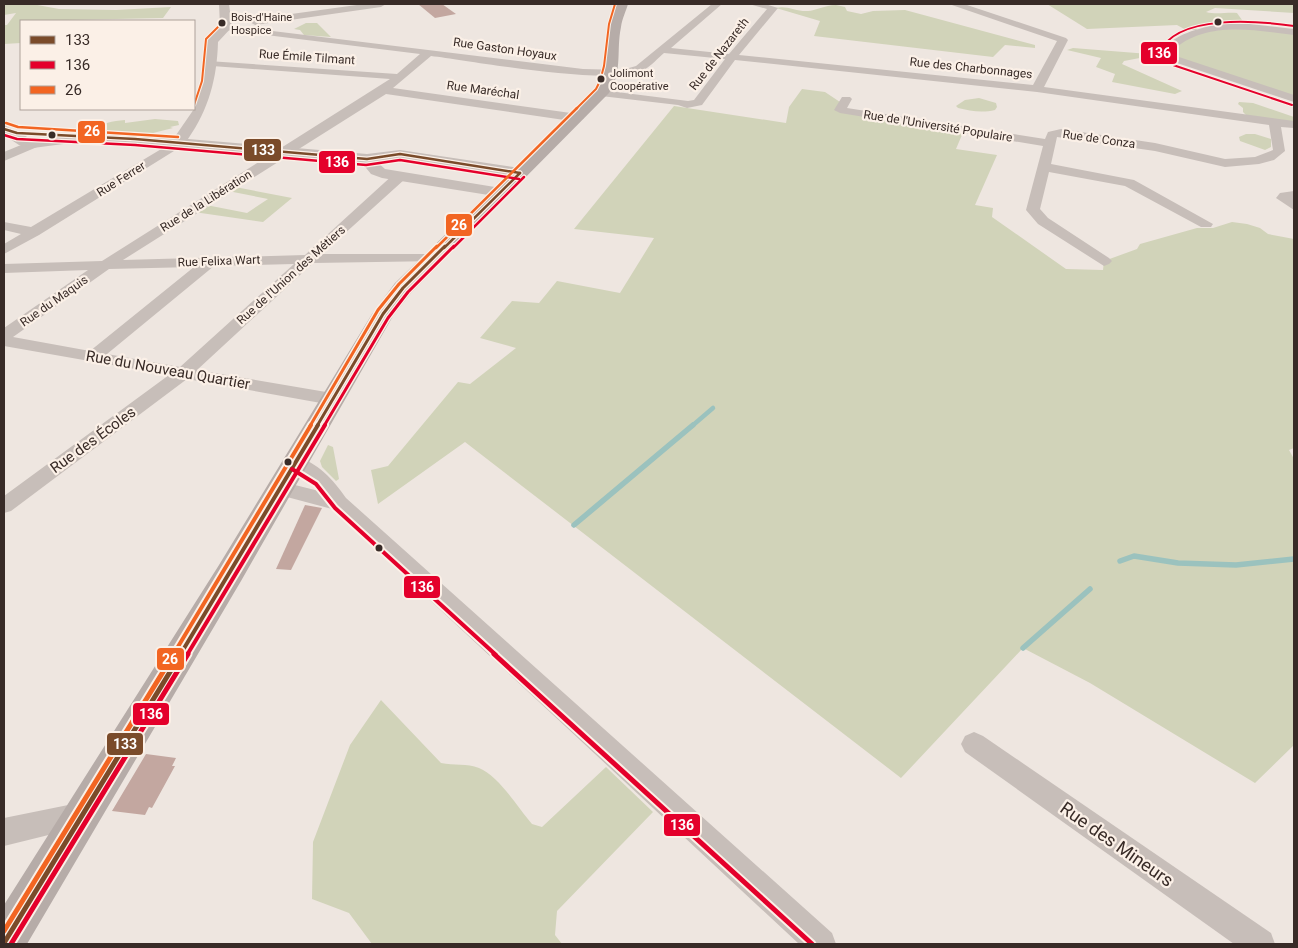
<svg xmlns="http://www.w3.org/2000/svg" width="1298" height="948" viewBox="0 0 1298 948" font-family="Roboto,sans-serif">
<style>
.green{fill:#d1d3b9}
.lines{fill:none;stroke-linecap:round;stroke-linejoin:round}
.stream-far1{stroke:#9bc2be;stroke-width:4.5}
.stream{stroke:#9bc2be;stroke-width:5.5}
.building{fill:#c3a7a0}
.minor{fill:#c7beb9;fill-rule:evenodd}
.tertiary{fill:#c7beb9;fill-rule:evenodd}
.primary{fill:#b6aca8;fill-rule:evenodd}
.bus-1-far3-casing{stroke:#fbf0e7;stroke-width:5}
.bus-1-far2-casing{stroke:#fbf0e7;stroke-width:6}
.bus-1-far1-casing{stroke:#fbf0e7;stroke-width:8}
.bus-1-casing{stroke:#fbf0e7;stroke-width:9}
.bus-2-far4-casing{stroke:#fbf0e7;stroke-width:4}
.bus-2-far3-casing{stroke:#fbf0e7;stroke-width:5}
.bus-2-far2-casing{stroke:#fbf0e7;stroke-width:6}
.bus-2-far1-casing{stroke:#fbf0e7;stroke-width:8}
.bus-2-casing{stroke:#fbf0e7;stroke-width:9}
.bus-3-far4-casing{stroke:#fbf0e7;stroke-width:4}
.bus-3-far3-casing{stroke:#fbf0e7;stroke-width:5}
.bus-3-far2-casing{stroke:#fbf0e7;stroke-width:6}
.bus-3-far1-casing{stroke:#fbf0e7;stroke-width:8}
.bus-3-casing{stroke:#fbf0e7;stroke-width:9}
.bus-1-far3{stroke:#7a4b2a;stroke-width:2.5}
.bus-1-far2{stroke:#7a4b2a;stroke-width:3}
.bus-1-far1{stroke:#7a4b2a;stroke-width:4}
.bus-1{stroke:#7a4b2a;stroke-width:5}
.bus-2-far4{stroke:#e4002b;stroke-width:2}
.bus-2-far3{stroke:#e4002b;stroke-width:2.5}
.bus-2-far2{stroke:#e4002b;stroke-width:3}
.bus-2-far1{stroke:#e4002b;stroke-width:4}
.bus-2{stroke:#e4002b;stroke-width:5}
.bus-3-far4{stroke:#f26522;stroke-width:2}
.bus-3-far3{stroke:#f26522;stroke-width:2.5}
.bus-3-far2{stroke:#f26522;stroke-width:3}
.bus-3-far1{stroke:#f26522;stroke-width:4}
.bus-3{stroke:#f26522;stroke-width:5}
.bus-dot{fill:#382b27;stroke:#fbf0e7;stroke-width:2}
.labels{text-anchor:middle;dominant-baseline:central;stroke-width:4.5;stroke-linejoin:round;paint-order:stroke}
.far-bus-label{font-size:11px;fill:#382b27;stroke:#fbf0e7;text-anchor:start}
.far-street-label{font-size:12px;fill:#382b27;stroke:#fbf0e7}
.street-label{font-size:15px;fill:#382b27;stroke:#fbf0e7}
.near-street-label{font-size:18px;fill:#382b27;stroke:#fbf0e7}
.line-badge{stroke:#fbf0e7;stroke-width:2}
.badge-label{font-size:14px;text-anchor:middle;font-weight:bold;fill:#fff}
</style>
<rect width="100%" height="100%" fill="#eee6e0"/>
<g class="green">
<polygon points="4,4 32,4 59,9 116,10 171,7 163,18 21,21 21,43 4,44 4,25 7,25 16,13 4,15"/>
<path d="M1047 4H1294V13L1215 8 1206 12C1217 15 1226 12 1237 13L1242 20 1190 26 1198 30H1186L1177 25 1087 29Z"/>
<path d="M836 5 845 7 847 11 861 14 873 11 905 10 1035 45V48L1005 45 993 57 814 36 820 21 776 8C787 5 797 12 808 11 815 11 825 5 836 5Z"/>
<polygon points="306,23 317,23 331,37 304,35 300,30 294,29"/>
<polygon points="1247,26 1294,32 1294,99 1175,59 1166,52 1191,34"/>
<polygon points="1073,48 1149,54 1145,57 1124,61 1122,64 1182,91 1175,94 1112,82 1115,74 1096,67 1101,58 1067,50"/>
<polygon points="802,89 825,92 843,104 840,110 964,130 956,149 997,155 975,205 993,208 992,217 1066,269 1103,270 1104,261 1137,249 1140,244 1197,228 1213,228 1232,222 1247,224 1260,228 1268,234 1294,239 1294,448 1289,450 1294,459 1294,745 1255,783 1090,683 1023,648 901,778 465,442 378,504 371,470 388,466 458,382 470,384 516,348 480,338 512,301 539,303 557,281 620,293 654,238 574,229 674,106 786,123 789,107"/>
<path d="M979 98 996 103 997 107 995 110C982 113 970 111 958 108L956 106 965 100Z"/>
<polygon points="1239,102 1253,103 1294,117 1294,123 1248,117 1243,112 1243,108 1238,104"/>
<path d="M155 119 178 121 179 125 170 127 173 128 153 133H95C102 122 112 121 125 120V123Z"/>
<polygon points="1246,134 1255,134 1271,139 1271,147 1265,150 1240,141 1239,137"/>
<polygon points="230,186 292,198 263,222 194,212 201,204 247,213 268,199 223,190"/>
<polygon points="328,445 333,447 339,479 336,481 322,467 320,461"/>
<path d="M381 700 441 763C454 766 467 763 479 768 499 776 518 808 532 824L542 827 606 767 653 812 557 911 555 935 562 944H372L349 913 312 899 313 842 350 745Z"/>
</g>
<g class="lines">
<polyline class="stream-far1" points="692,426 713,408"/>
<g class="stream">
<polyline points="574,525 693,425"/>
<polyline points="1120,561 1134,556 1178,563 1236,565 1294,559"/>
<polyline points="1023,648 1090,589"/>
</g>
</g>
<g class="building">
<polygon points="418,4 442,4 456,14 435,18"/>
<polygon points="305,505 322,508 291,570 276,569"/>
<polygon points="146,754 176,758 172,766 175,766 152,808 149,807 145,815 112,811"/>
</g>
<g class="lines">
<g class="minor">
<polygon points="364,4 386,4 381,7 255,25 250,22 255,19"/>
<path d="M712 4H722L671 48 729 54 767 9 749 4H765L778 8 739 55 1033 85 1057 41 949 4H964L1066 38 1068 40 1044 87 1294 121V128L1281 127 1285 151 1274 160 1259 164 1225 167 1155 151 1057 137 1051 164 1134 180 1213 224 1211 227H1201L1125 186 1049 172 1040 209 1048 218 1109 258 1112 261 1109 264 1104 266 1038 224 1026 210 1043 146 840 113 834 110 842 97H850L852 99 847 108 1045 139 1048 132 1061 129 1155 143 1225 159 1255 157 1273 150 1269 125 1037 92 735 60 702 105 687 108 678 105 601 96 595 93 601 90 688 101 694 100 725 59 664 53C658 58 651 66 644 70 611 87 473 61 431 56L393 88 578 114 584 118 578 122 386 94 123 260 305 255 395 173H405L407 176 405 179 322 254H434L441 258 439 261 313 263 197 370 332 393 338 395 341 399 338 403 332 405 187 379 11 511 4 513V496L169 375 4 346V328L88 270 4 273V264L102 261 390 79 212 66 208 65V61L397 74 420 54 226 30 221 27 223 25 583 69 622 70 636 66ZM294 264 180 367 107 354 214 266ZM194 267 90 351 13 337 109 269Z"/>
<path d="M1221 24H1250L1294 29V35C1253 30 1204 20 1171 52L1179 57 1294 95V102L1171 61 1160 53C1173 34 1199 28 1221 24Z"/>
<polygon points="178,139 182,140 184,143 182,146 39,235 4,254 4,244 21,234 4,230 4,222 31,227"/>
<polygon points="33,140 37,141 39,144 37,147 4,161 4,152"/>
<polygon points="1294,191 1294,210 1276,198 1280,193"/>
<path d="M295 456C318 463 333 479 346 498L832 933 836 944H799L332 509 272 493 269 488 272 483 279 481 319 491C310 481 290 472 285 463L288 458Z"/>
<polygon points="974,732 983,736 1271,933 1275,944 1234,944 965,752 961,744 965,736"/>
<polygon points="83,802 93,806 97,815 93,824 4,846 4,818"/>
</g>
<path class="tertiary" d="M219 4H229L232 27 218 42C217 78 209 109 188 139L367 154 400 150 520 168 528 173 520 178 400 158 377 162 385 169 507 189 509 192 501 197 382 178 371 174 362 163 135 143 86 141 33 148 19 145 4 135V125L33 140 86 133 174 138 194 109 204 70 206 41 220 26Z"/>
<path class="primary" d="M616 4H628C626 11 622 19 621 27 616 51 623 71 609 93L411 293 393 316 241 581 27 944H4V905L219 565 372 314 395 283 596 90 605 68 607 27Z"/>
<g class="bus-1-far3-casing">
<g id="bus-1-far3">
<polyline points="4,129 17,133 135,139 367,159 400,154 520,173"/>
<polyline points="444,248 520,173"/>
</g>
</g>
<g class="bus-1-far2-casing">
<polyline id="bus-1-far2" points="317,426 383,314 403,288 445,246"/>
</g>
<g class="bus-1-far1-casing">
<polyline id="bus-1-far1" points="180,655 318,425"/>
</g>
<g class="bus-1-casing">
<polyline id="bus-1" points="4,943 181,654"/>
</g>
<g class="bus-2-far4-casing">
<path id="bus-2-far4" d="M1292 105 1173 65 1161 58 1159 53C1177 13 1259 21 1294 26"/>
</g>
<g class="bus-2-far3-casing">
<g id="bus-2-far3">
<polyline points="4,135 17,139 135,145 366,165 400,160 519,179"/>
<polyline points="453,248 524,177"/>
</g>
</g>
<g class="bus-2-far2-casing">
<polyline id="bus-2-far2" points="324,426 388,318 408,292 454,246"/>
</g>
<g class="bus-2-far1-casing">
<g id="bus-2-far1">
<polyline points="292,469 316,484 335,508 496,655"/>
<polyline points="187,655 325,425"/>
</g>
</g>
<g class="bus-2-casing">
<g id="bus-2">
<polyline points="494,654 812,944"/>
<polyline points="11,944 188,654"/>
</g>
</g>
<g class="bus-3-far4-casing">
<g id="bus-3-far4">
<polyline points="194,105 202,81 206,39 222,23"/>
<polyline points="576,109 596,89 600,81 604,66 609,24 615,4"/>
</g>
</g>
<g class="bus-3-far3-casing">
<g id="bus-3-far3">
<polyline points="6,123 18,127 178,137"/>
<polyline points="436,248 577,108"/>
</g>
</g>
<g class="bus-3-far2-casing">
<polyline id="bus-3-far2" points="310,426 378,310 399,284 437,246"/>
</g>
<g class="bus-3-far1-casing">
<polyline id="bus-3-far1" points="173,655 311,425"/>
</g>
<g class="bus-3-casing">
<polyline id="bus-3" points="4,931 174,654"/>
</g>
<use href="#bus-1-far3" class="bus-1-far3"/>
<use href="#bus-1-far2" class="bus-1-far2"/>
<use href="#bus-1-far1" class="bus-1-far1"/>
<use href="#bus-1" class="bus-1"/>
<use href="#bus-2-far4" class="bus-2-far4"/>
<use href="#bus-2-far3" class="bus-2-far3"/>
<use href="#bus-2-far2" class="bus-2-far2"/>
<use href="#bus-2-far1" class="bus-2-far1"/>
<use href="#bus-2" class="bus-2"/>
<use href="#bus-3-far4" class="bus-3-far4"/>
<use href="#bus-3-far3" class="bus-3-far3"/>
<use href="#bus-3-far2" class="bus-3-far2"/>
<use href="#bus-3-far1" class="bus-3-far1"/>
<use href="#bus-3" class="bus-3"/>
</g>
<g class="bus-dot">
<circle cx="1218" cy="22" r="4.5"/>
<circle cx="222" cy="23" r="4.5"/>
<circle cx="601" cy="79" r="4.5"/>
<circle cx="52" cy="135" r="4.5"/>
<circle cx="288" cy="462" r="4.5"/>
<circle cx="379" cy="548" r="4.5"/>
</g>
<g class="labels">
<g class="far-bus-label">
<text x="231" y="17">Bois-d'Haine<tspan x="231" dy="13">Hospice</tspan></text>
<text x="610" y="73">Jolimont<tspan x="610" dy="13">Coopérative</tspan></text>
</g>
<g class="far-street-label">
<text transform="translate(505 49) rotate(8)">Rue Gaston Hoyaux</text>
<text transform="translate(719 54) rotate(-52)">Rue de Nazareth</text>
<text transform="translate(307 57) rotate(4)">Rue Émile Tilmant</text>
<text transform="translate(971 68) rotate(6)">Rue des Charbonnages</text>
<text transform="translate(483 90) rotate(8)">Rue Maréchal</text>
<text transform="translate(938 126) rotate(9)">Rue de l'Université Populaire</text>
<text transform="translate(1099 139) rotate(8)">Rue de Conza</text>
<text transform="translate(121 179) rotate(-32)">Rue Ferrer</text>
<text transform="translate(206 201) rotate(-32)">Rue de la Libération</text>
<text transform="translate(219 261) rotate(-2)">Rue Felixa Wart</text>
<text transform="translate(291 275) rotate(-42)">Rue de l'Union des Métiers</text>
<text transform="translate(54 301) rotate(-35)">Rue du Maquis</text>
</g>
<g class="street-label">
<text transform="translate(168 370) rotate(10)">Rue du Nouveau Quartier</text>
<text transform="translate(93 440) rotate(-36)">Rue des Écoles</text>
</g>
<g class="near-street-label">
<text transform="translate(1117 844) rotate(35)">Rue des Mineurs</text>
</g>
</g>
<g class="line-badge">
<rect x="1140" y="41" width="38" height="24" rx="5" fill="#e4002b"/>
<rect x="77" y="120" width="29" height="24" rx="5" fill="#f26522"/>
<rect x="243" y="138" width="39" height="24" rx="5" fill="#7a4b2a"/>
<rect x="318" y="150" width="38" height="24" rx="5" fill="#e4002b"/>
<rect x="445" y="213" width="28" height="24" rx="5" fill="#f26522"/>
<rect x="403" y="575" width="38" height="24" rx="5" fill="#e4002b"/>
<rect x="156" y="647" width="29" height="24" rx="5" fill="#f26522"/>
<rect x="132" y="702" width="38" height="24" rx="5" fill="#e4002b"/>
<rect x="106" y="732" width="38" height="24" rx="5" fill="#7a4b2a"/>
<rect x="663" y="813" width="38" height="24" rx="5" fill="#e4002b"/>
</g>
<g class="badge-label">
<text x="1159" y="58">136</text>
<text x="92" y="136">26</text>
<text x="263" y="155">133</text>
<text x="337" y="167">136</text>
<text x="459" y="230">26</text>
<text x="422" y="592">136</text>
<text x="170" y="664">26</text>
<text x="151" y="719">136</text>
<text x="125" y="749">133</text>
<text x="682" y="830">136</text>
</g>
<rect width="1298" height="948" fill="none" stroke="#382b27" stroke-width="10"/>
<rect x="20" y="20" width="175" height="90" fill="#fbf0e7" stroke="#ada19a"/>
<rect x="30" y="36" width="25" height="8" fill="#7a4b2a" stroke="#ada19a"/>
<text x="65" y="45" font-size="15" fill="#382b27">133</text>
<rect x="30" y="61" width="25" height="8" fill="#e4002b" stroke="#ada19a"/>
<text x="65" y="70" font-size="15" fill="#382b27">136</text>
<rect x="30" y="86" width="25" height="8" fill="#f26522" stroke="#ada19a"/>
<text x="65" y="95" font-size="15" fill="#382b27">26</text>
</svg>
